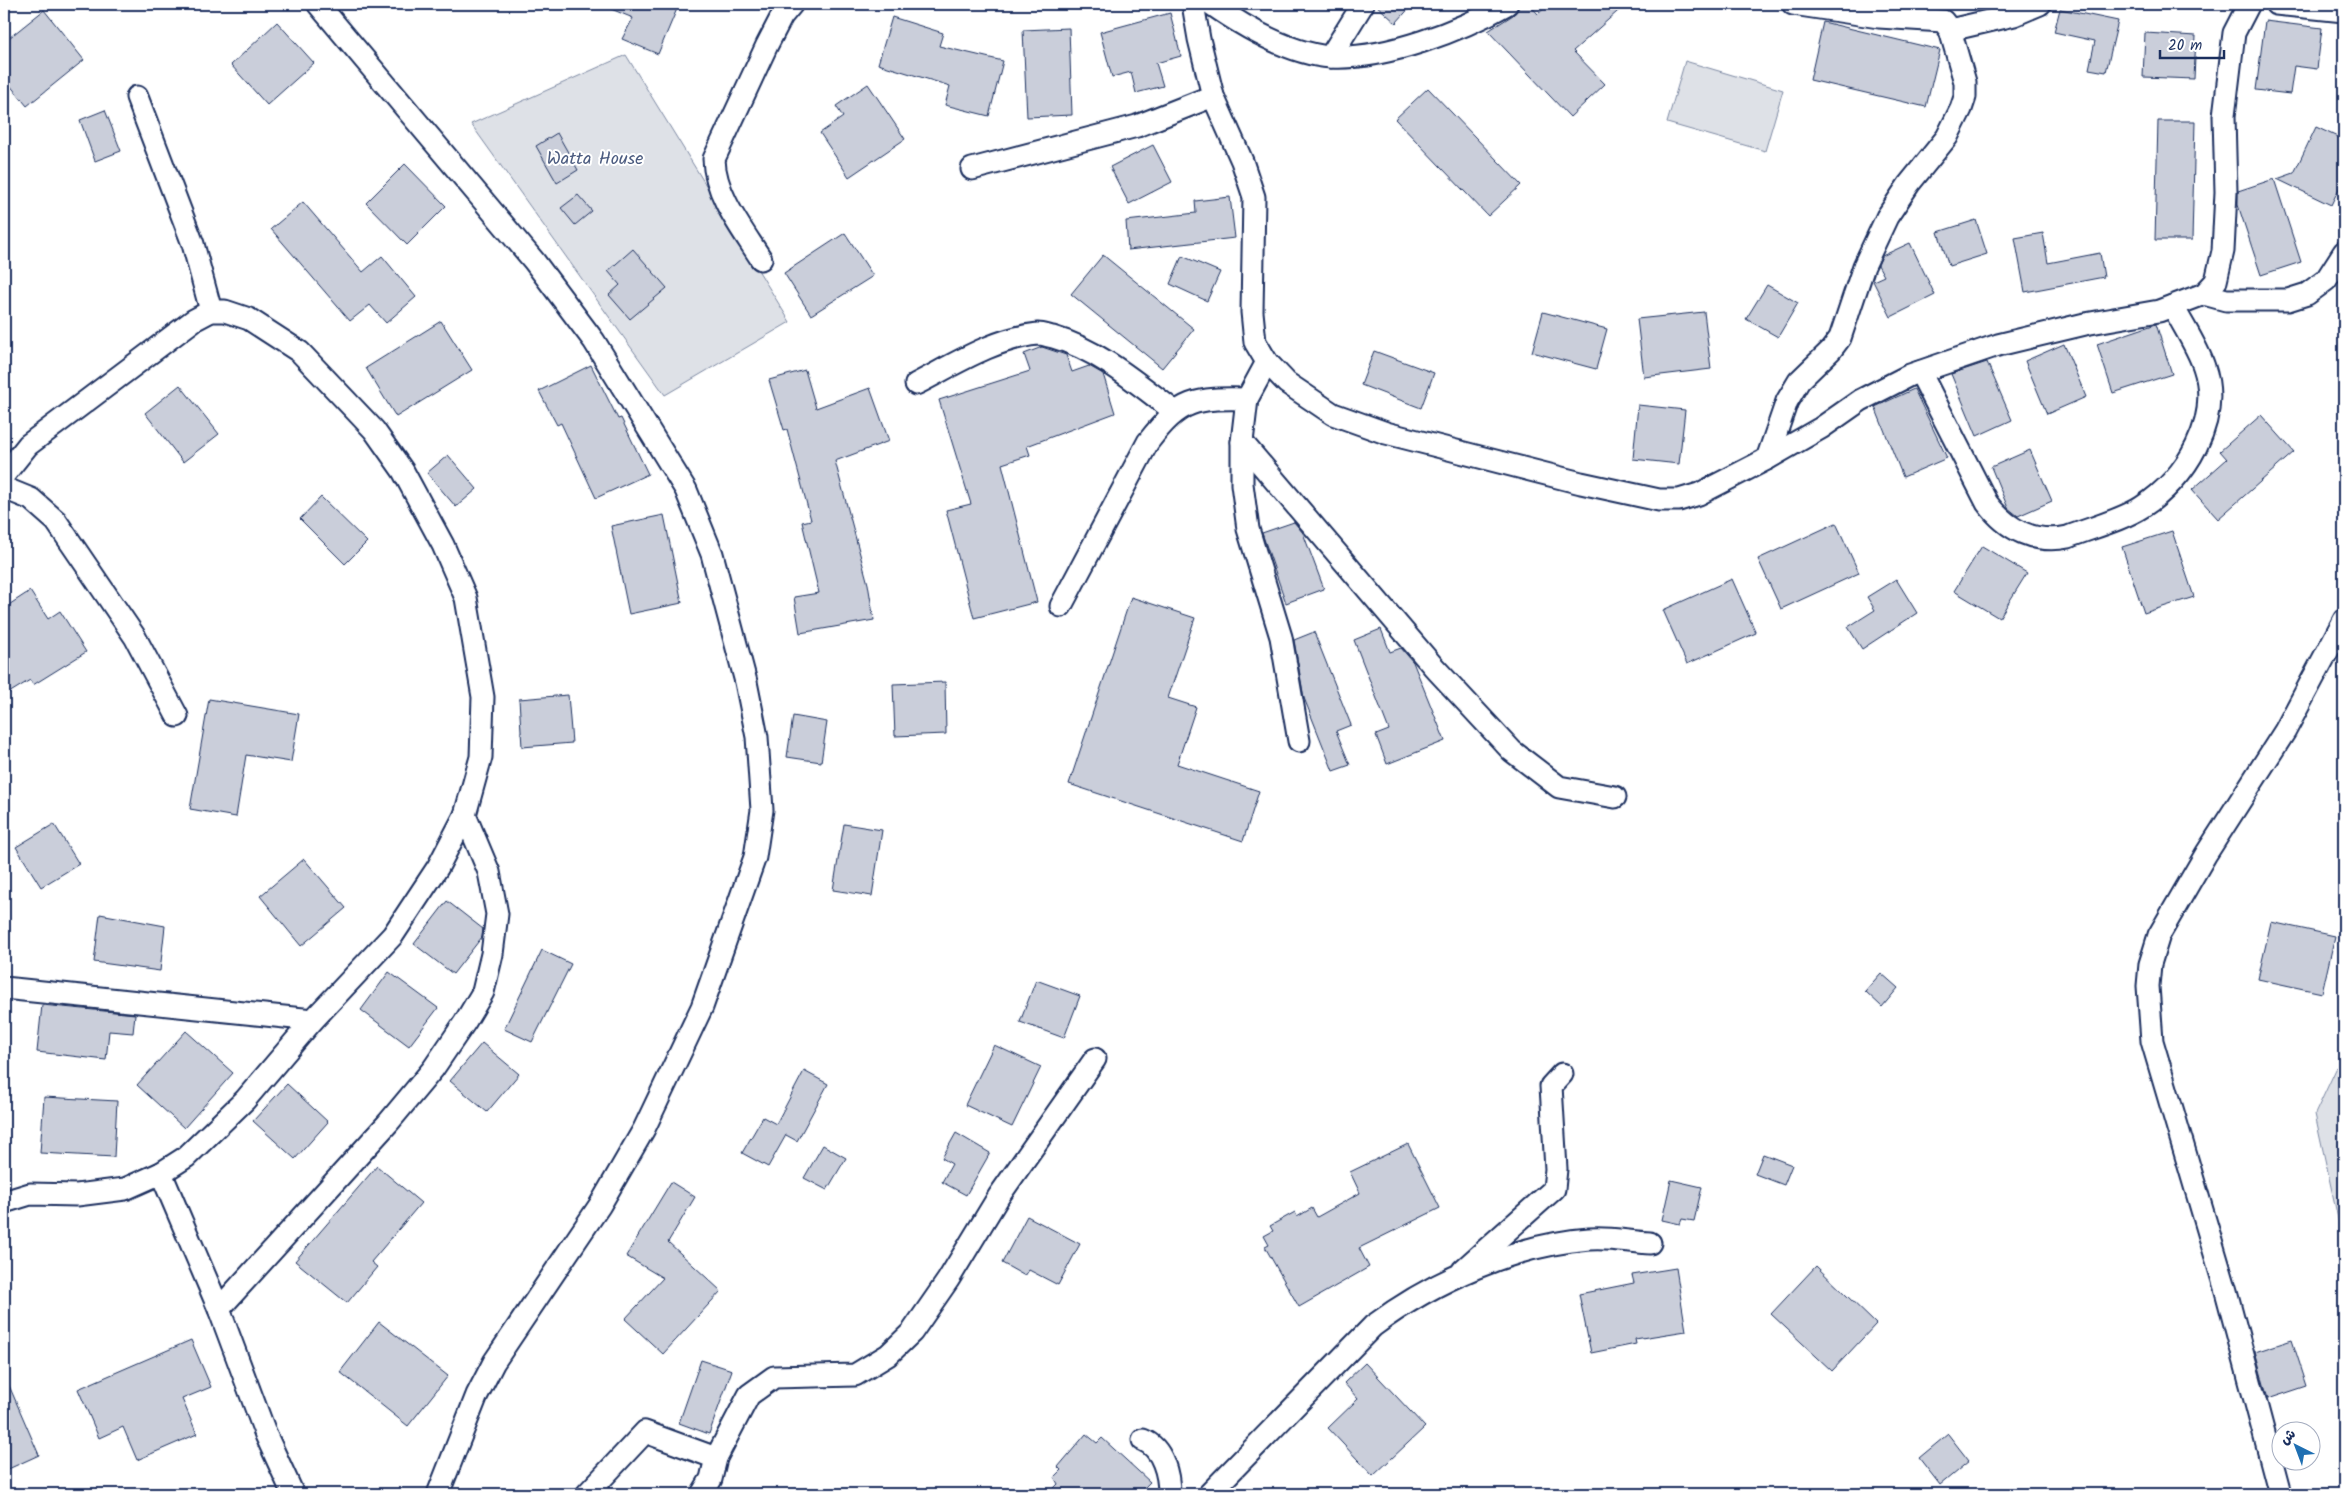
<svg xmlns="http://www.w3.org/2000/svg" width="2348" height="1498" viewBox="0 0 2348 1498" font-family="Kalam,'Playpen Sans Arabic',sans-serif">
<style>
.green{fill:#dee1e7;stroke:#7c88a2}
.building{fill:#caceda;stroke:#1b2f5e}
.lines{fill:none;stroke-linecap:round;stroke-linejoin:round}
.street-casing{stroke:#1b2f5e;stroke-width:25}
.street{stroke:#fff;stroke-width:21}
.labels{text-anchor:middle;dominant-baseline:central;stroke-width:4;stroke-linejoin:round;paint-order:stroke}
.park-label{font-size:18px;fill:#4c5c80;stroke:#fff}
</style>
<rect width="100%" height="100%" fill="#fff"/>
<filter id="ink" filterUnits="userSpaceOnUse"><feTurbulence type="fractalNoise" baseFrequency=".02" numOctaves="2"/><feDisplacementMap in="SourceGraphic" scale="10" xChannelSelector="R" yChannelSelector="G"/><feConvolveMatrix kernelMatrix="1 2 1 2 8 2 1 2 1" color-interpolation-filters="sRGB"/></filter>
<g filter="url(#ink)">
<g class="green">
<polygon points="626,55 790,322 665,395 471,124"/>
<polygon points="1685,61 1783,90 1765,151 1667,123"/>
<polygon points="2344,1052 2344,1246 2315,1114"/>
</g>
<g class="building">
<polygon points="599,4 679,4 658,54 622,39 633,18"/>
<polygon points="1375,4 1413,4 1396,23"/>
<polygon points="1519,4 1529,4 1538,14 1549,4 1626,4 1573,51 1605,84 1570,117 1488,31 1513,15"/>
<polygon points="2060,9 2118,21 2106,72 2089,69 2095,41 2054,32"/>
<polygon points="44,10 84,60 27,106 4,78 4,42"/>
<polygon points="1170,13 1181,56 1156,63 1163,86 1136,93 1131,72 1112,77 1100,32"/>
<polygon points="892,17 943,33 939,46 1003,61 989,116 945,105 950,86 878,64"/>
<polygon points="2265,21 2322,28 2317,69 2294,66 2290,94 2256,90"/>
<polygon points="277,22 314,63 267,105 231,65"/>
<polygon points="1823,22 1940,50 1926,107 1810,80"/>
<polygon points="1069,28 1072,115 1027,117 1023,30"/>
<polygon points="2145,33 2196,36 2194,79 2143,77"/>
<polygon points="868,84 905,139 849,177 820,133 843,117 836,106"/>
<polygon points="1428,88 1521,185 1488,216 1395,119"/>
<polygon points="105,110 121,151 95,161 80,120"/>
<polygon points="2158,121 2195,121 2192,240 2155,240"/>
<polygon points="2316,127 2344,140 2344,178 2331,205 2277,179 2294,173"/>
<polygon points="557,133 578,170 557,183 536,146"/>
<polygon points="1153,145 1172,182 1129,204 1110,167"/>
<polygon points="405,164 446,206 407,245 366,203"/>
<polygon points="2274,179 2301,262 2261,275 2238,205 2238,191"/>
<polygon points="578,195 592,211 575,225 561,208"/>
<polygon points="1230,197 1235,238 1128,250 1126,221 1196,213 1195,201"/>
<polygon points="303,202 363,272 382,256 416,297 386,323 370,305 350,321 271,229"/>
<polygon points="1976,220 1987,254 1949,266 1938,232"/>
<polygon points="845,233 873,276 811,315 784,273"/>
<polygon points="2043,233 2048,263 2100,253 2104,277 2025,292 2015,238"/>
<polygon points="1910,243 1935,295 1891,317 1873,281 1884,276 1878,265 1882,256"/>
<polygon points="633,249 667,288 630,319 609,295 620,285 608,271"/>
<polygon points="1103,255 1194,329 1162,368 1071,294"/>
<polygon points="1182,256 1220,272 1207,301 1170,284"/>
<polygon points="1767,285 1798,303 1778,337 1746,319"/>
<polygon points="1543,312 1607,329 1596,369 1532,352"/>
<polygon points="1704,312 1711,369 1644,377 1637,319"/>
<polygon points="441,321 472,370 396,417 366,368"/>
<polygon points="2156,324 2172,374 2113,393 2097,344"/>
<polygon points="2064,344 2086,397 2047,414 2025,361"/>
<polygon points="1042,347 1066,355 1072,372 1089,366 1103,374 1115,413 1027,446 1030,455 1002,464 1037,602 974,618 946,510 971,504 939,400 1030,371 1024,354"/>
<polygon points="1374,351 1434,373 1421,408 1361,385"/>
<polygon points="1987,362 2012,420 1977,436 1951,374"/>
<polygon points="591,365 618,419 621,418 648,474 596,498 561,423 557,425 539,391"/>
<polygon points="805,370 816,408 870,388 889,441 835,461 868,584 874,620 800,633 794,597 819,593 802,522 811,520 787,429 784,430 769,380"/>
<polygon points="180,385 219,434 183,462 145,413"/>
<polygon points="1914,389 1947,458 1903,477 1875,407"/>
<polygon points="1638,405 1685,410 1679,464 1633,459"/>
<polygon points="2261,415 2294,452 2218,519 2192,490 2227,459 2220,451"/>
<polygon points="2030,450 2052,501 2018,516 2008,508 1991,467"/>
<polygon points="448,455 477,489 456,507 427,473"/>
<polygon points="321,497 367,542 345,564 300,519"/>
<polygon points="664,515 682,603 629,614 611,526"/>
<polygon points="1294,522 1303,533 1324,589 1286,603 1262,533"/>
<polygon points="1836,523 1859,573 1781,609 1758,559"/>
<polygon points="2172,531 2194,597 2144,613 2122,547"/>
<polygon points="1982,546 2027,573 1999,618 1954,591"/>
<polygon points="1732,579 1756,633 1687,664 1663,610"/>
<polygon points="1896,579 1917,613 1862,649 1848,627 1875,610 1867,597"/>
<polygon points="30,591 48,619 60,611 86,652 33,685 30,680 4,696 4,608"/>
<polygon points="1131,597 1195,618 1168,698 1196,707 1177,764 1259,791 1243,841 1069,784"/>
<polygon points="1381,629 1390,652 1401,648 1413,662 1445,741 1387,764 1376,735 1389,730 1354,640"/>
<polygon points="1314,632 1351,725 1336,731 1350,765 1333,771 1304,698 1294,640"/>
<polygon points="945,682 946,734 895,736 893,684"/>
<polygon points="568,695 572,743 522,747 519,699"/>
<polygon points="209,699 299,714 291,762 246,755 236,817 190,809"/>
<polygon points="793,716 827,722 821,762 787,757"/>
<polygon points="54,824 79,864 41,887 16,847"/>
<polygon points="844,824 882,830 872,896 833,890"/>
<polygon points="304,859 346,908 301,946 260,896"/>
<polygon points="447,901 483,929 482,937 453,974 414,944"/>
<polygon points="100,914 165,926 160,971 94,962"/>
<polygon points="2271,922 2335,936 2322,993 2258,979"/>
<polygon points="542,950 571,964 532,1042 504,1029"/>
<polygon points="389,972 438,1008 409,1046 361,1010"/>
<polygon points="1881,973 1898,988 1882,1007 1865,991"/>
<polygon points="1036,980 1080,996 1064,1038 1020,1022"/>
<polygon points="42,1005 135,1014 133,1033 109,1031 106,1060 37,1052"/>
<polygon points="186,1031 233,1073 184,1128 137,1085"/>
<polygon points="482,1043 519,1074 487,1112 450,1081"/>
<polygon points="994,1045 1041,1067 1012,1127 965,1105"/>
<polygon points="804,1071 828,1084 797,1141 786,1135 768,1167 742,1153 763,1117 776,1124"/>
<polygon points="287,1084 328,1122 295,1159 253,1121"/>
<polygon points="44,1097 117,1101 114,1157 40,1153"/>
<polygon points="956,1133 990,1153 966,1195 942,1182 952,1164 942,1158"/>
<polygon points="1408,1144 1440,1208 1359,1248 1369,1267 1299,1307 1265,1247 1269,1245 1264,1236 1273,1231 1270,1226 1295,1212 1297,1217 1312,1208 1317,1217 1360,1193 1350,1172"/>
<polygon points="823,1145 846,1158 827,1190 804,1178"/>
<polygon points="1763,1154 1792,1165 1784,1185 1755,1174"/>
<polygon points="377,1166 421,1203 371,1262 377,1267 347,1303 295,1261"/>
<polygon points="1671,1180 1702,1187 1694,1221 1682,1219 1680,1224 1662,1220"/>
<polygon points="671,1182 695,1197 668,1242 721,1291 663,1354 625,1319 663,1278 626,1256"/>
<polygon points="1027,1216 1080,1244 1058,1285 1029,1270 1025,1276 1002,1263"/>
<polygon points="1816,1266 1876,1324 1832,1371 1771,1314"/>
<polygon points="1676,1268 1686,1331 1635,1339 1636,1344 1591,1353 1579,1294 1634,1283 1632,1275"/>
<polygon points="379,1322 448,1376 408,1426 340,1372"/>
<polygon points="191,1340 211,1387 182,1399 197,1434 137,1460 123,1427 99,1438 78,1389"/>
<polygon points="2292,1340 2307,1386 2268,1399 2255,1352"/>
<polygon points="701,1360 732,1370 709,1434 679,1423"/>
<polygon points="1365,1363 1425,1427 1373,1476 1328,1428 1358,1399 1344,1383"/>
<polygon points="4,1374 39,1455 4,1471"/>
<polygon points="1086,1434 1097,1443 1102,1438 1150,1482 1138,1494 1048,1494 1058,1484 1054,1477 1061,1470 1058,1467"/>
<polygon points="1948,1434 1969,1461 1940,1485 1919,1458"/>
</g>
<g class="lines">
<g class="street-casing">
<g id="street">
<polyline points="318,4 534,261 594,341 686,490 712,554 746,682 757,737 762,810 755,857 702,1007 644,1129 600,1205 494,1362 477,1395 438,1494"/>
<polyline points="1193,4 1199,39 1213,96 1242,161 1254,197 1252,312 1255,342 1267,362 1287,383 1333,414 1386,433 1581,483 1659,500 1679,500 1699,494 1767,459 1787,401 1799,381 1831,350 1840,338 1864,266 1887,217 1909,184 1947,137 1961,109 1965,97 1965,82 1950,30 1943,21 1879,17 1793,4"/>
<path d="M1211 4C1244 27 1289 54 1331 57 1385 60 1462 30 1507 4"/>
<polyline points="2276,4 2344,11"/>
<polyline points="1950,30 2014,15 2040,4"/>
<polyline points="1330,57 1363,4"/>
<polyline points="137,97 193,244 211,311"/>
<polyline points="972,169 1137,126 1213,96"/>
<path d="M761 259C742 229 715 195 714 159L767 45 782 16 792 4"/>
<polyline points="2204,294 2216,281 2223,251 2226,192 2224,116 2234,33 2249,4"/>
<polyline points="1267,362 1247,399 1242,442 1242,484 1248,529 1281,637 1299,741"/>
<path d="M1920 372 1987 503C2007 530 2035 544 2068 537 2091 528 2122 520 2142 507 2186 479 2222 420 2204 367 2197 346 2183 326 2173 306"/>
<path d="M916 384C953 365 995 338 1038 334 1043 334 1048 336 1053 337 1099 350 1137 383 1175 412"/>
<polyline points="1242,442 1433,666 1512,751 1559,787 1615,797"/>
<polyline points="1767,459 1821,428 1861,400 1910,375 1998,345 2085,324 2159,311 2204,294 2226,300 2288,300 2307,294 2326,280 2344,252"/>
<polyline points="4,475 28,445 194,320 211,311 225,311 249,319 300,352 374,430 403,471 443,545 466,598 483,697 481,757 465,815 438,867 393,935 313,1020 245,1100 186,1157 161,1173 125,1189 77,1195 30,1194 4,1202"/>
<polyline points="4,488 31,499 56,521 135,637 177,716"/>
<path d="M1061 606 1148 442C1181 399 1195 398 1247 399"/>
<polyline points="4,988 313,1020"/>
<polyline points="161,1173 219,1309 266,1435 293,1494"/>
<polyline points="1463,1270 1554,1189 1556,1169 1551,1086 1562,1074"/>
<polyline points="219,1309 388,1123 433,1069 465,1022 483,992 492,954 497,914 489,872 465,815"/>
<path d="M1143 1440C1163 1448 1169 1475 1169 1494"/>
<polyline points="587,1494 645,1432 716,1458"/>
<polyline points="702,1494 711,1479 716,1458 749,1395 774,1377 855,1375 888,1355 912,1332 948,1280 999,1196 1095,1059"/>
<path d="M1209 1494 1373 1326C1433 1281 1514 1245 1589 1239 1609 1237 1630 1242 1650 1243"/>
<polyline points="2280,1494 2226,1291 2152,1041 2148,986 2150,964 2159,935 2206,854 2285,731 2344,620"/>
</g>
</g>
<use href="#street" class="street"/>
</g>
</g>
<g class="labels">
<g class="park-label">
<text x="595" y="159">Watta House</text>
</g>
</g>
<rect width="2348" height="1498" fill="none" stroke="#fff" stroke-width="20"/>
<rect x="10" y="10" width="2328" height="1478" fill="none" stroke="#1b2f5e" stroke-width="2" filter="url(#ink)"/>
<g transform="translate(2296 1446) rotate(318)"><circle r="24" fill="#ffffff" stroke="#a4acbf"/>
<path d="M0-4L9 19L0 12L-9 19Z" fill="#1f6fb2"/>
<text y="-8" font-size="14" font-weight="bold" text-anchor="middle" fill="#1b2f5e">ش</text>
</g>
<path d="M2160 50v8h64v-8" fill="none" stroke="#1b2f5e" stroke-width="2.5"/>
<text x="2168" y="50" font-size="15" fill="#1b2f5e" stroke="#ffffff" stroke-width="4" paint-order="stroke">20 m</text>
</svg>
